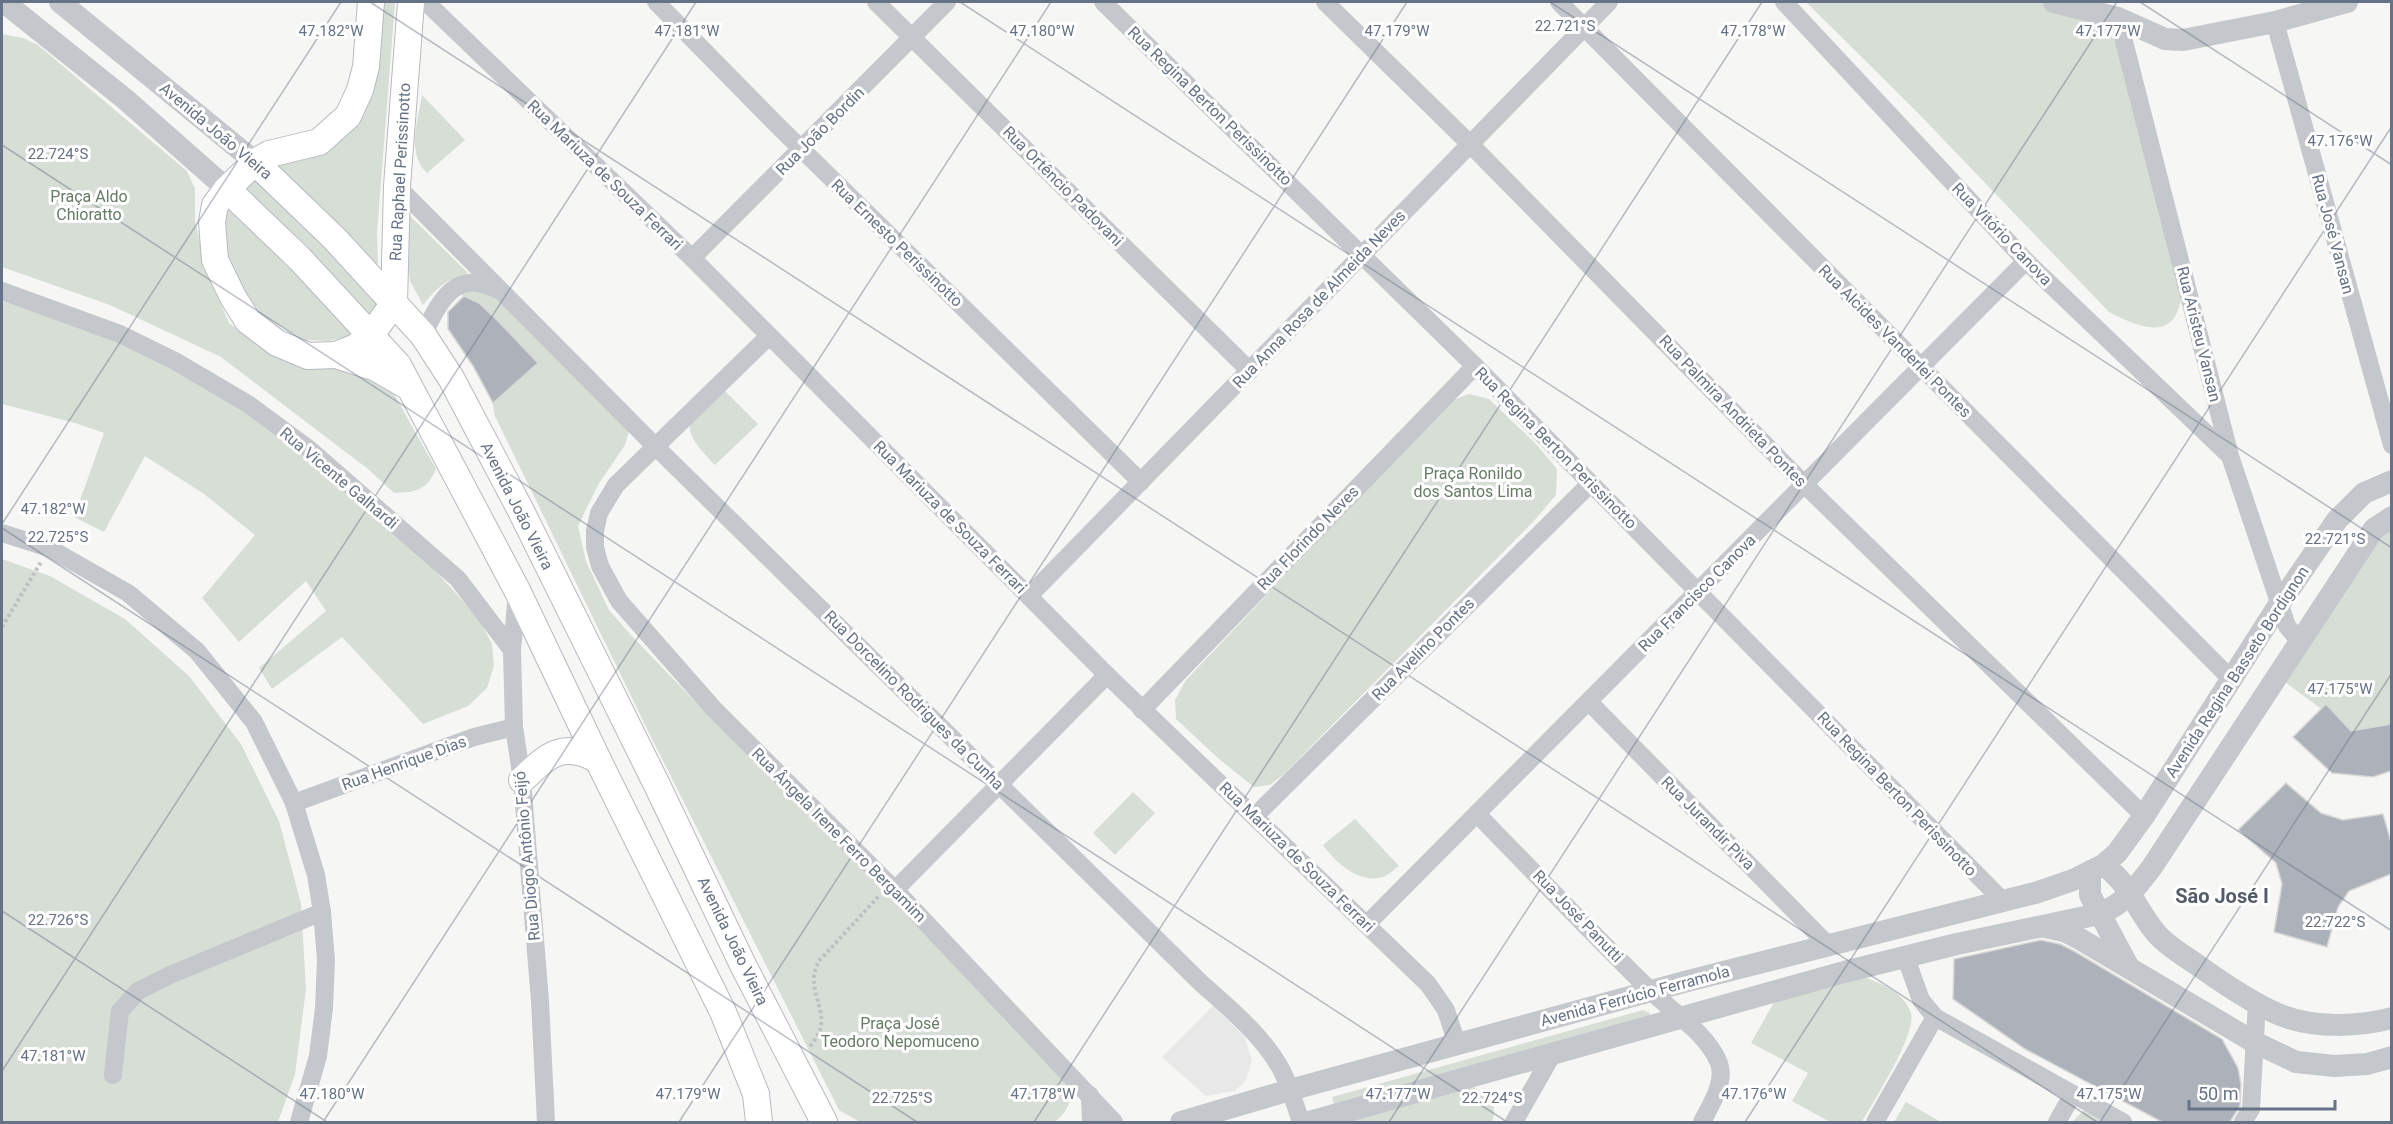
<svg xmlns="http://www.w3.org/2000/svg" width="2393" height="1124" viewBox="0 0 2393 1124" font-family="Roboto,sans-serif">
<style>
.built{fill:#e7e8e7}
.green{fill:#d7ded5}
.building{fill:#adb2ba;stroke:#d8d8d6;stroke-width:1.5}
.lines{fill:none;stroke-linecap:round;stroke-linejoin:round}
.secondary-casing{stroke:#b6bac0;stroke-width:28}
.path{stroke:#bebfc2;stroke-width:4;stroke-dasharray:3 3;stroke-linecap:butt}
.minor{stroke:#c4c7cb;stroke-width:18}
.tertiary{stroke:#c4c7cb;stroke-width:22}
.secondary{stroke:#fff;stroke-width:26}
.ticks{fill:none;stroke:#667285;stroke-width:1.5;stroke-opacity:0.45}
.labels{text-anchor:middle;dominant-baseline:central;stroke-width:6;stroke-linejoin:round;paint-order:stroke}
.street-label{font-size:16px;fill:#667285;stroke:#fff}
.park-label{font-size:16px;fill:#667c65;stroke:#fff}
.quarter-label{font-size:20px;font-weight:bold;fill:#545c6a;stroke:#fff}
.ticks-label{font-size:15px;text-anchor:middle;fill:#667285;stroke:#fff;stroke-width:6;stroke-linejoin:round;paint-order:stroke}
</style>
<rect width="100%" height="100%" fill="#f6f7f4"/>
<polygon class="built" points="1213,1006 1244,1036 1252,1060 1246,1080 1235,1091 1206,1096 1162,1057"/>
<g class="green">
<polygon points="380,2 395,2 377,233 378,264 371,265 274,169 275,162 344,135"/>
<path d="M1806 2H2051L2108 16 2182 296C2180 302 2178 313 2174 318 2158 339 2126 320 2109 312L1917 112Z"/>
<path d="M2 34 23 38 38 45 187 171 195 189V220L205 267 229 323 271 354 312 368H336L380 383 394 394 436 469C427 491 415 492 394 493L368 469 221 357 110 305 2 267Z"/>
<path d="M422 95 465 140 427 173C406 153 418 121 422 95Z"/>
<polygon points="252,178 301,220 381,305 368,325 242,193"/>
<polygon points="233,204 353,335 329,341 305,340 263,316 237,283 221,244 223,216"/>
<path d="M406 212 468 273C445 280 438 287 423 305L410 281 403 232Z"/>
<path d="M480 281 631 424 625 445 598 485 578 526 586 561 609 610 630 634 706 713 798 802 1066 1078C1073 1101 1071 1107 1055 1122H860L839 1110 649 733 494 414 493 403 538 363 479 303 460 294Z"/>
<polygon points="2,301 42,310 135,345 237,403 320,468 433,568 479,619 492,644 494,666 487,688 468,706 423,724 342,637 272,689 259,668 326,611 306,581 239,642 202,598 255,535 204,494 145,456 104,532 74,517 104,433 75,423 2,404"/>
<path d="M719 385 758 424 715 465C677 426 685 421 719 385Z"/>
<polygon points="1469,394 1489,399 1535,443 1557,469 1556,495 1533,522 1284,774 1270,785 1254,787 1219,759 1176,719 1175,700 1186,680 1451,401"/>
<polygon points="2391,525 2391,724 2351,731 2281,679 2344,581"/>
<polygon points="2,559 50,576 125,619 189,676 241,744 279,821 301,904 306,989 295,1074 278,1122 2,1122"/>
<polygon points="1133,792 1155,813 1115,855 1093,833"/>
<path d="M1355 819 1399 866C1394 869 1389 875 1383 877 1359 884 1336 863 1323 845Z"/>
<path d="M1852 973C1873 980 1903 989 1911 1013 1917 1034 1873 1102 1862 1122H1830L1792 1101 1808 1073 1751 1043 1778 995Z"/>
<polygon points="1643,1010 1650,1013 1650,1019 1335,1109 1332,1097"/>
<path d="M1462 1082C1480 1090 1501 1100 1492 1122H1340Z"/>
<polygon points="1906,1102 1941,1122 1894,1122"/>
<polygon points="2083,1111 2098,1111 2117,1122 2072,1122"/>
</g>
<g class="building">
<polygon points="464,296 479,303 497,320 538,363 493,403 473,366 448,329 448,312"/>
<polygon points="2326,704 2351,731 2391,724 2391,771 2373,777 2332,773 2293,737"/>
<polygon points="2286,783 2321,813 2343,820 2383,814 2391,842 2391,874 2349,891 2338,907 2327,947 2274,932 2282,884 2276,863 2238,830"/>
<polygon points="2041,940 2060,944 2074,951 2222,1039 2238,1068 2241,1084 2240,1106 2230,1122 2162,1122 2025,1049 1953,999 1954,959"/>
</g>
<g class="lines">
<g class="secondary-casing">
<g id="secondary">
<polyline points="371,2 366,67 360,90 348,116 319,142 269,154 255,162 227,189 215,205 212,222 215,260 233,297 248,321 277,343 308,356 336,355 356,347 371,335 394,303 397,186 411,2"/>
<polyline points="255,162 335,239 423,335 451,378 520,509 657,785 743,965 824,1122"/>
<polyline points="227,189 300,259 398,365 517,590 598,760 723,1012 756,1094 759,1122"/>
<polyline points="336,355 376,368 407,386"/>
<path d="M522 780C547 756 562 740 598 760"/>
</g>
</g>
<g class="path">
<polyline points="2,627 41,562"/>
<path d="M810 1046C834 1019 812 1002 814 975 815 970 817 965 819 961L879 896"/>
</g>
<g class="minor">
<polyline points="426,2 692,258 1107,675 1428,984 1446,1010 1457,1044"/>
<polyline points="656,2 777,125 1141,482"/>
<polyline points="876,2 1250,371"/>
<polyline points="1103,2 1475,366 2002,900"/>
<polyline points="1325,2 1470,144 1805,485 2144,816"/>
<polyline points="1559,2 2232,680"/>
<polyline points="1784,2 2026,261 2230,456"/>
<polyline points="2118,18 2230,456 2287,626 2300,642"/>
<polyline points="2275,22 2392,445"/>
<path d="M397 186 655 446 1201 983C1230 1009 1262 1035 1281 1069 1290 1086 1295 1105 1301 1122"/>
<polyline points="692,258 947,2"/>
<polyline points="2,291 120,334 175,361 248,404 309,449 458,579 512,650"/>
<path d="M423 335C439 303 454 268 496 289"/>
<polyline points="768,337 616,485 599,513 595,531 595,547 600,566 619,601 713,708 895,890 1114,1122"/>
<polyline points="2,533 49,548 128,593 197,651 254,722 294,803 316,875 322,912 326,960 324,1008 318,1056 299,1122"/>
<polyline points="517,592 512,650 514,727 522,780 540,1001 546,1122"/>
<polyline points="1029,596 1609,2"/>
<polyline points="1589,702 1827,944"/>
<polyline points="1142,710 1475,366"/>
<polyline points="294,803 474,737 514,727"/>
<path d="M1477 814C1535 873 1591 933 1650 990 1672 1012 1707 1033 1719 1063 1726 1082 1710 1106 1702 1122"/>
<polyline points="1255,816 1591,483"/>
<polyline points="895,890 1107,675"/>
<polyline points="1367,924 2026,261"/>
<polyline points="1906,958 1921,1000 1935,1017 2123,1122"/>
<polyline points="113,1075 120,1011 138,991 170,975 322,912"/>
<polyline points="1090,1095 1091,1122"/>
<polyline points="1514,1122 1552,1055"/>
<polyline points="1875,1122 1935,1017"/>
<polyline points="2057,1122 2073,1094"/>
<polyline points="2243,1122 2251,1109 2257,1002"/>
</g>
<g class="tertiary">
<polyline points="4,2 125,99 227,189"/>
<polyline points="60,2 255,162"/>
<polyline points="2054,2 2118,18 2165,39 2183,40 2275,22 2347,2"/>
<path d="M2103 865C2129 882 2137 911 2156 933 2167 946 2183 955 2196 964 2221 982 2254 1005 2283 1016 2315 1028 2359 1027 2392 1018"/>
<polyline points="2090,872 2090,895 2128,966"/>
<polyline points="2045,927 2064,931 2080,939 2254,1042 2296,1062 2335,1066 2367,1064 2392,1057"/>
<polyline points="1181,1122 1290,1090 1684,982 2035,893 2073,880 2103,865 2117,853 2144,816 2280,603 2337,520 2364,493 2392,481"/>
<path d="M1309 1122 1844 972 1957 944 2099 914C2124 904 2137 887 2152 867L2374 529 2392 517"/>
</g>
<use href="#secondary" class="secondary"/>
</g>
<path class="ticks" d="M370 2 2097 1122M960 2 2392 931M1550 2 2392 548M2140 2 2392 165M2 145 1507 1122M2 524 341 2M2 528 917 1122M2 911 327 1122M2 1071 696 2M323 1122 1051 2M679 1122 1407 2M1034 1122 1762 2M1389 1122 2117 2M1745 1122 2392 126M2100 1122 2392 673"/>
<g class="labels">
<g class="street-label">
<text transform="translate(1210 106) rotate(44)">Rua Regina Berton Perissinotto</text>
<text transform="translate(216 131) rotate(40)">Avenida João Vieira</text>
<text transform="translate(820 131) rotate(-45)">Rua João Bordin</text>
<text transform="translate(400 172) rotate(-87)">Rua Raphael Perissinotto</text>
<text transform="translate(605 175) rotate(44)">Rua Mariuza de Souza Ferrari</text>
<text transform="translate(1063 186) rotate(45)">Rua Ortêncio Padovani</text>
<text transform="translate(2002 234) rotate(46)">Rua Vitório Canova</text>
<text transform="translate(2333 234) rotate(75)">Rua José Vansan</text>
<text transform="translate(897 243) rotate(44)">Rua Ernesto Perissinotto</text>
<text transform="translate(1319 299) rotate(-46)">Rua Anna Rosa de Almeida Neves</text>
<text transform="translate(2199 334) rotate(76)">Rua Aristeu Vansan</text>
<text transform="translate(1895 341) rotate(45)">Rua Alcides Vanderlei Pontes</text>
<text transform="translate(1733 411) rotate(46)">Rua Palmira Andrieta Pontes</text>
<text transform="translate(1556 448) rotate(45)">Rua Regina Berton Perissinotto</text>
<text transform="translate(339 478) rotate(40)">Rua Vicente Galhardi</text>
<text transform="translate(517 506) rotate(63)">Avenida João Vieira</text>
<text transform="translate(950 517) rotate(45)">Rua Mariuza de Souza Ferrari</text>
<text transform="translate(1308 538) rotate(-46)">Rua Florindo Neves</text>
<text transform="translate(1697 593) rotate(-45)">Rua Francisco Canova</text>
<text transform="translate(1423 649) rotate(-45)">Rua Avelino Pontes</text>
<text transform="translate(2237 672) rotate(-57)">Avenida Regina Basseto Bordignon</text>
<text transform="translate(914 700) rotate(45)">Rua Dorcelino Rodrigues da Cunha</text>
<text transform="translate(404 763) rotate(-20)">Rua Henrique Dias</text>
<text transform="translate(1897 794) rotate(46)">Rua Regina Berton Perissinotto</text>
<text transform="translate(1708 823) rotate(45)">Rua Jurandir Piva</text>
<text transform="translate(839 835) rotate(45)">Rua Ângela Irene Ferro Bergamim</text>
<text transform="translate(527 856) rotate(-95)">Rua Diogo Antônio Feijó</text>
<text transform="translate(1297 857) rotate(44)">Rua Mariuza de Souza Ferrari</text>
<text transform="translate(1578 916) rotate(46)">Rua José Panutti</text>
<text transform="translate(733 941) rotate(64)">Avenida João Vieira</text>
<text transform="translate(1635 996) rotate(-15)">Avenida Ferrúcio Ferramola</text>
</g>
<g class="park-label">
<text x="89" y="196">Praça Aldo<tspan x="89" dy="18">Chioratto</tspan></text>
<text x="1473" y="473">Praça Ronildo<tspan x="1473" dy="18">dos Santos Lima</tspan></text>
<text x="900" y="1023">Praça José<tspan x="900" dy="18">Teodoro Nepomuceno</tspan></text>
</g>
<g class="quarter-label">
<text x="2222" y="896">São José I</text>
</g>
</g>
<g class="ticks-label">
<text x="1565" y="31">22.721°S</text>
<text x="687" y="36">47.181°W</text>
<text x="1042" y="36">47.180°W</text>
<text x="1397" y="36">47.179°W</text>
<text x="1753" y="36">47.178°W</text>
<text x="2108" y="36">47.177°W</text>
<text x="331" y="36">47.182°W</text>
<text x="2340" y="146">47.176°W</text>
<text x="58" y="159">22.724°S</text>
<text x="53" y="514">47.182°W</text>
<text x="58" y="542">22.725°S</text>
<text x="2335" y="544">22.721°S</text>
<text x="2340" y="694">47.175°W</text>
<text x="58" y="925">22.726°S</text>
<text x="2335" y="927">22.722°S</text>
<text x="53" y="1061">47.181°W</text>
<text x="332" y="1099">47.180°W</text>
<text x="688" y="1099">47.179°W</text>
<text x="1043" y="1099">47.178°W</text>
<text x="1398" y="1099">47.177°W</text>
<text x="1754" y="1099">47.176°W</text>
<text x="2109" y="1099">47.175°W</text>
<text x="902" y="1103">22.725°S</text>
<text x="1492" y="1103">22.724°S</text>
</g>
<rect width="2393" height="1124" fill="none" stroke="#667285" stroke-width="6"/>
<path d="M2189 1100v9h146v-9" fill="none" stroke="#667285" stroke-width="3"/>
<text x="2198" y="1100" font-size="18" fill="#667285" stroke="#ffffff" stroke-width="4.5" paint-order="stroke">50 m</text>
</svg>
